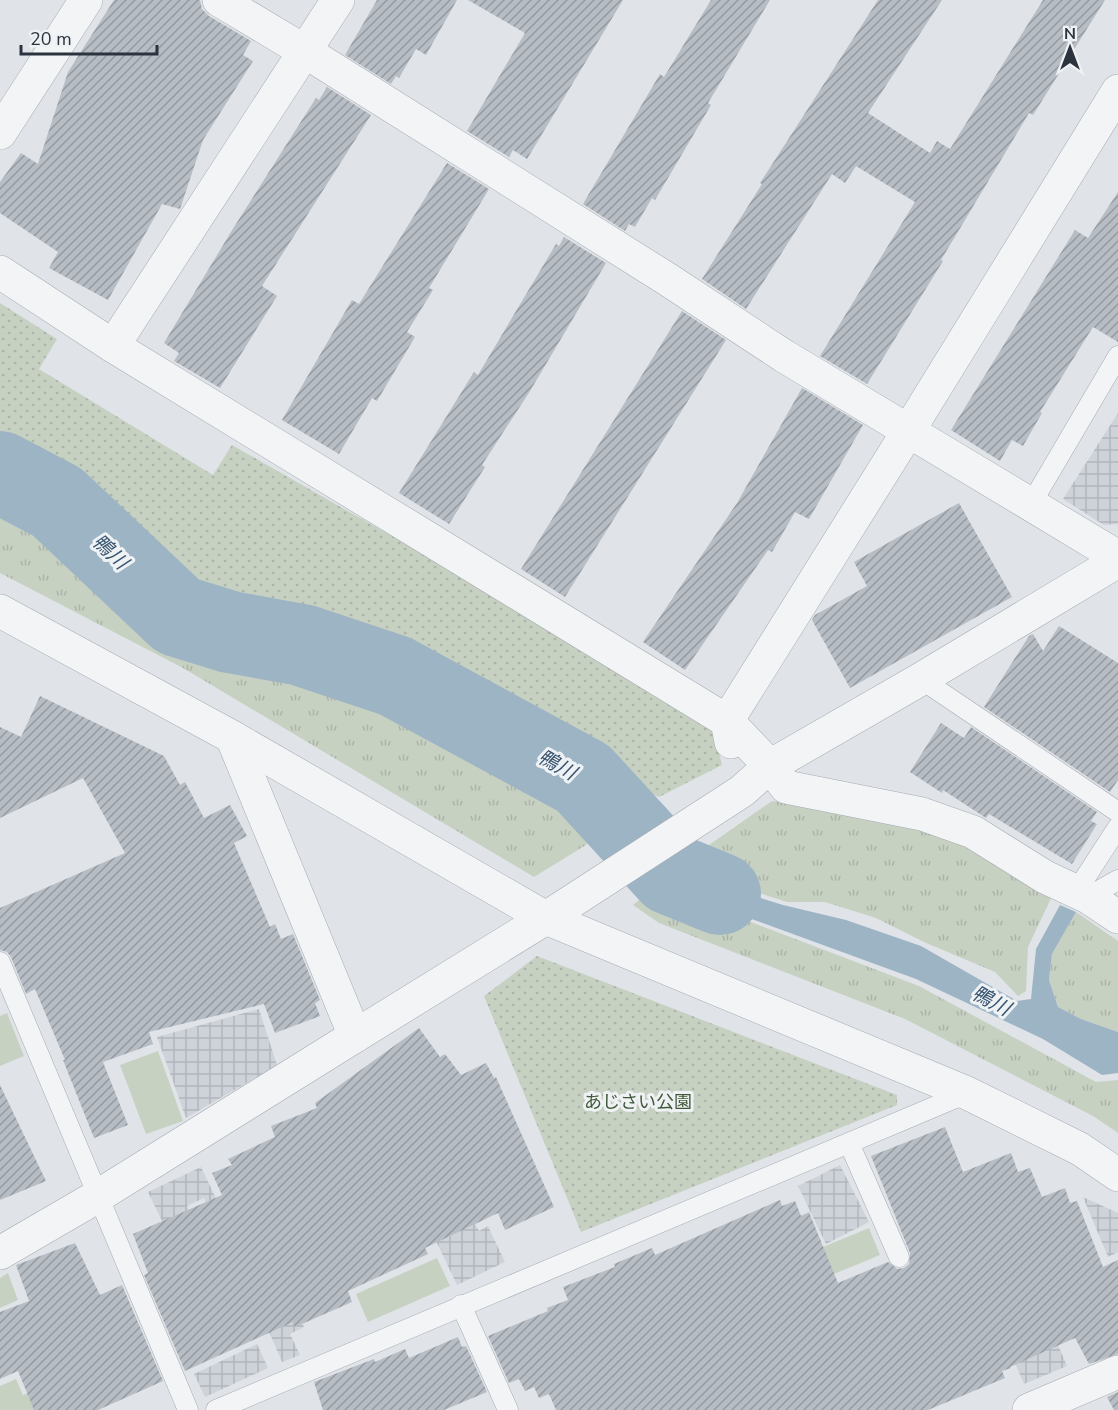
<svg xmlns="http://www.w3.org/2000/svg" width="1118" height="1410" viewBox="0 0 1118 1410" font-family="'Nunito Sans','Noto Sans JP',sans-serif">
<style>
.industrial{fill:url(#industrial-grid)}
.grass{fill:url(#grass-tufts)}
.park{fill:url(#park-dots)}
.garden{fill:#c7d1c2}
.water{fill:#9db4c5}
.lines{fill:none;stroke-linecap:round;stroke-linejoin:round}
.river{stroke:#9db4c5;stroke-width:82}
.building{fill:url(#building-hatch)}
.service-casing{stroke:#a6abb2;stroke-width:21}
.minor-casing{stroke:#a6abb2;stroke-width:34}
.tertiary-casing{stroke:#a6abb2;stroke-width:34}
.service{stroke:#f2f4f6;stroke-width:20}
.minor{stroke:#f2f4f6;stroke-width:33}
.tertiary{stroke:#f2f4f6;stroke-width:33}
.labels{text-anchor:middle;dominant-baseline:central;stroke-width:6;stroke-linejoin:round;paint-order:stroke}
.park-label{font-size:18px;fill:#415938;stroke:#eff2f5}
.water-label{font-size:20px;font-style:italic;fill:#37546f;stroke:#eff2f5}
</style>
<defs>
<pattern id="industrial-grid" width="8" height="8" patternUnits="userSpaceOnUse" patternTransform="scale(1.5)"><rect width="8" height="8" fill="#ced3da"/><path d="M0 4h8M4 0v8" fill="none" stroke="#b1b6bc"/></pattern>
<pattern id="grass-tufts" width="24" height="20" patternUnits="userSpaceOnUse" patternTransform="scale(1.5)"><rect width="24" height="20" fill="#c7d1c2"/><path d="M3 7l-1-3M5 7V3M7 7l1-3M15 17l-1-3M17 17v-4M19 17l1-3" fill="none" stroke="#abb4a8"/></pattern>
<pattern id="park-dots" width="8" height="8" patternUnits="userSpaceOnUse" patternTransform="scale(1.5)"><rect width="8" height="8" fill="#c7d1c2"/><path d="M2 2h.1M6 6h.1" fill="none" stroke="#abb4a8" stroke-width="1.8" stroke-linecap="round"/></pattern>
<pattern id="building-hatch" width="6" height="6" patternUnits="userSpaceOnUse" patternTransform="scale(1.5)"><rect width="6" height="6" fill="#b7bdc4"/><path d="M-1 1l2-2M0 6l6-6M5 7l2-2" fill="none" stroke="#959aa1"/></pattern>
</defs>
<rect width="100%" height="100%" fill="#e0e4e8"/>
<g class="industrial">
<polygon points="1118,413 1118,524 1104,525 1063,499"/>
<polygon points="259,1009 277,1065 186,1118 157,1037"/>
<polygon points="840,1165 869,1222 826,1244 798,1186"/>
<polygon points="201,1167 240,1249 230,1254 204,1198 187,1206 191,1215 165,1227 148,1192"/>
<polygon points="1083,1197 1118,1213 1118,1252 1108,1257"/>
<polygon points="474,1222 479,1231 488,1226 505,1262 457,1285 436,1241"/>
<polygon points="278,1267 304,1327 290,1334 300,1355 282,1362 247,1280"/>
<polygon points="1039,1301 1067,1366 1024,1384 996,1319"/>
<polygon points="257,1344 268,1368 205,1397 194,1374"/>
</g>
<g class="grass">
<polygon points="0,486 94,553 176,630 272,656 390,695 552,778 597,823 586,845 534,877 183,668 0,573"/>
<polygon points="772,801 910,822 965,845 1054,892 1028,947 1026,991 1018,996 995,972 924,942 876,918 825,902 787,902 725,882 686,861"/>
<polygon points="656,886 919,986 1096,1082 1118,1080 1118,1133 1093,1116 905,1019 659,923 633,905"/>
<polygon points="1076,912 1118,941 1118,1032 1081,1019 1058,1007 1049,980 1052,954"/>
</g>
<g class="park">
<polygon points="0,303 57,339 39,369 213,475 232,445 711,718 722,765 659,797 607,774 440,689 418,667 327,621 224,613 172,591 114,525 0,453"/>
<polygon points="537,956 897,1095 897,1105 581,1232 484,996"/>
</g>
<g class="garden">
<polygon points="7,1013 24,1056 0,1066 0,1016"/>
<polygon points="158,1051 183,1121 146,1134 120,1065"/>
<polygon points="869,1228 880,1255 754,1307 743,1280"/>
<polygon points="437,1258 450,1286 368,1322 356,1294"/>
<polygon points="8,1273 18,1300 0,1308 0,1278"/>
<polygon points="16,1379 23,1395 55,1382 39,1410 0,1410 0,1386"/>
</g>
<polygon class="water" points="642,820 680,865 719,885 783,905 846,920 921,946 1017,1001 1031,999 1036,949 1060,905 1076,912 1052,954 1049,980 1058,1007 1081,1019 1118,1032 1118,1073 1102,1075 1043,1039 916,979 702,901 656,880 619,838"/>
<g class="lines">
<polyline class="river" points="0,472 57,502 178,616 230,632 302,645 395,676 583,778 671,874 720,894"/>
</g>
<g class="building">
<polygon points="114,0 200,0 202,9 209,16 251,41 243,55 253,61 203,140 180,209 162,204 108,300 49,268 58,252 0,213 0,182 21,153 38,164 68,72"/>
<polygon points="377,0 457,0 426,55 416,49 399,78 396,76 391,84 345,55"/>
<polygon points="468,0 623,0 527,159 513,150 509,157 467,131 525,33"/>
<polygon points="711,0 770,0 708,103 711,105 655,200 652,198 635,227 629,224 625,231 583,204 660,74 664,77"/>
<polygon points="878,0 942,0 868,113 930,153 937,141 950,149 1043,0 1105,0 1033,115 1029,113 941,260 943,261 867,384 820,356 915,202 856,166 845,183 832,174 746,309 702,279 762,184 760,183"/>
<polygon points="327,87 371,115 262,286 277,296 220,388 174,361 179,353 164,343 234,227 316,98 319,100"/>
<polygon points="447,163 489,189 429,288 433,290 407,332 415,337 377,401 372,398 339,454 282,420 352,300 359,304"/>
<polygon points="1118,192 1118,342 1093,327 1040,412 1042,413 1023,446 1012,440 1000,461 951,430 1075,230 1088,238"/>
<polygon points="564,237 606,263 530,391 482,465 485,467 449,524 399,493 474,372 478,375 556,244 559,246"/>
<polygon points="682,311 726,340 565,597 521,569"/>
<polygon points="802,388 863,425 809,519 795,512 772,552 768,550 685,670 643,642 737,503"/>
<polygon points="959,503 1012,597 850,688 812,620 815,615 867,586 854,562"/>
<polygon points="1059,626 1118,663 1118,780 1110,792 984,707 1029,636 1033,634 1043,651"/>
<polygon points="40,696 164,756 180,785 185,782 204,818 230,805 247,836 234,843 270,927 275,924 281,939 293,934 320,1000 315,1003 320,1016 275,1033 264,1004 149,1032 153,1044 103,1062 128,1125 94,1138 63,1060 65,1060 35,989 26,994 11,957 7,952 0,950 0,908 125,853 83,778 0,818 0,727 21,737"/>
<polygon points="941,723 964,738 971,727 1097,812 1091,821 1097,824 1072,864 989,814 986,818 943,790 942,793 910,772"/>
<polygon points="419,1028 440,1057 445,1054 461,1075 486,1063 494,1078 496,1077 554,1207 505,1230 498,1213 425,1248 428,1254 348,1291 352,1302 295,1327 293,1322 185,1371 144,1275 148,1273 133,1234 222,1195 212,1173 232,1165 228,1159 275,1137 271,1126 317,1108 315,1103"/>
<polygon points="0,1085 46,1181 0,1200"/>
<polygon points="945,1127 963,1172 1011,1153 1018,1172 1030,1168 1042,1197 1065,1188 1070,1203 1077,1201 1103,1267 1118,1260 1118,1354 1089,1364 1075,1338 1010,1367 1011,1368 1002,1371 1005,1378 928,1410 556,1410 549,1394 539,1398 534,1387 525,1391 519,1379 509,1383 488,1336 548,1311 547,1308 568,1300 563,1287 615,1267 614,1264 652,1248 655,1255 780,1200 782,1206 795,1201 801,1216 809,1212 838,1283 888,1262 897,1269 904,1268 909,1264 910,1253 871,1156"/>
<polygon points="75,1243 100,1295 122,1285 163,1381 98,1410 34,1410 18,1371 0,1379 0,1312 29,1301 16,1265"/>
<polygon points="458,1337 462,1347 466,1346 487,1392 444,1410 323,1410 314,1382 374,1359 375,1362 405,1349 409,1358"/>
<polygon points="1118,1392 1118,1410 1114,1410 1107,1397"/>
</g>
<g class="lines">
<g class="service-casing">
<g id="service">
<polyline points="1031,504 1118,356"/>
<polyline points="921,679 1118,812"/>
<polyline points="1076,892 1118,827"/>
<polyline points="1088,897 1118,880"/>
<polyline points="0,962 188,1410"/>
<polyline points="849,1143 899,1257"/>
<polyline points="461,1305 508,1410"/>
<polyline points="216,1410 967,1093"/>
</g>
</g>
<g class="minor-casing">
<g id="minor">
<polyline points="219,0 306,52 667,279 784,356 1118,557"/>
<polyline points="0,133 86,0"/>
<polyline points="0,272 113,346 727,721 770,766 786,787 922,814 973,832 1045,877 1088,897 1118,917"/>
<polyline points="113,346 338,0"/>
<polyline points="232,737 355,1036"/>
<polyline points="731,742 727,721 909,430 1118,91"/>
<polyline points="0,1253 98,1196 355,1036 546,918 742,791 770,766 921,679 1118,561"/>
<polyline points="1029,1410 1118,1372"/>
</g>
</g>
<g class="tertiary-casing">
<polyline id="tertiary" points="0,611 232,737 546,918 967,1093 1080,1149 1118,1175"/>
</g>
<use href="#service" class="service"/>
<use href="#minor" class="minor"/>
<use href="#tertiary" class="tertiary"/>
</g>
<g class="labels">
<g class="park-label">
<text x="638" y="1102">あじさい公園</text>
</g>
<g class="water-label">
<text transform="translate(110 552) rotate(43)">鴨川</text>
<text transform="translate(557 765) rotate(29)">鴨川</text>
<text transform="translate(991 1001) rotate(28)">鴨川</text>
</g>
</g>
<g transform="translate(1070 48)" stroke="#eff2f5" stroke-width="4.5" paint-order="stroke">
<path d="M0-4.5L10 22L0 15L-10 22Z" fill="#2a333e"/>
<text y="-9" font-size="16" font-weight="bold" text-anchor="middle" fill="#2a333e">N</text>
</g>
<path d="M21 45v9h136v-9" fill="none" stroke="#2a333e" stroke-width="3"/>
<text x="30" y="45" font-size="18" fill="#2a333e" stroke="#eff2f5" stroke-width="4.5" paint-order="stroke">20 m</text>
</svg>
